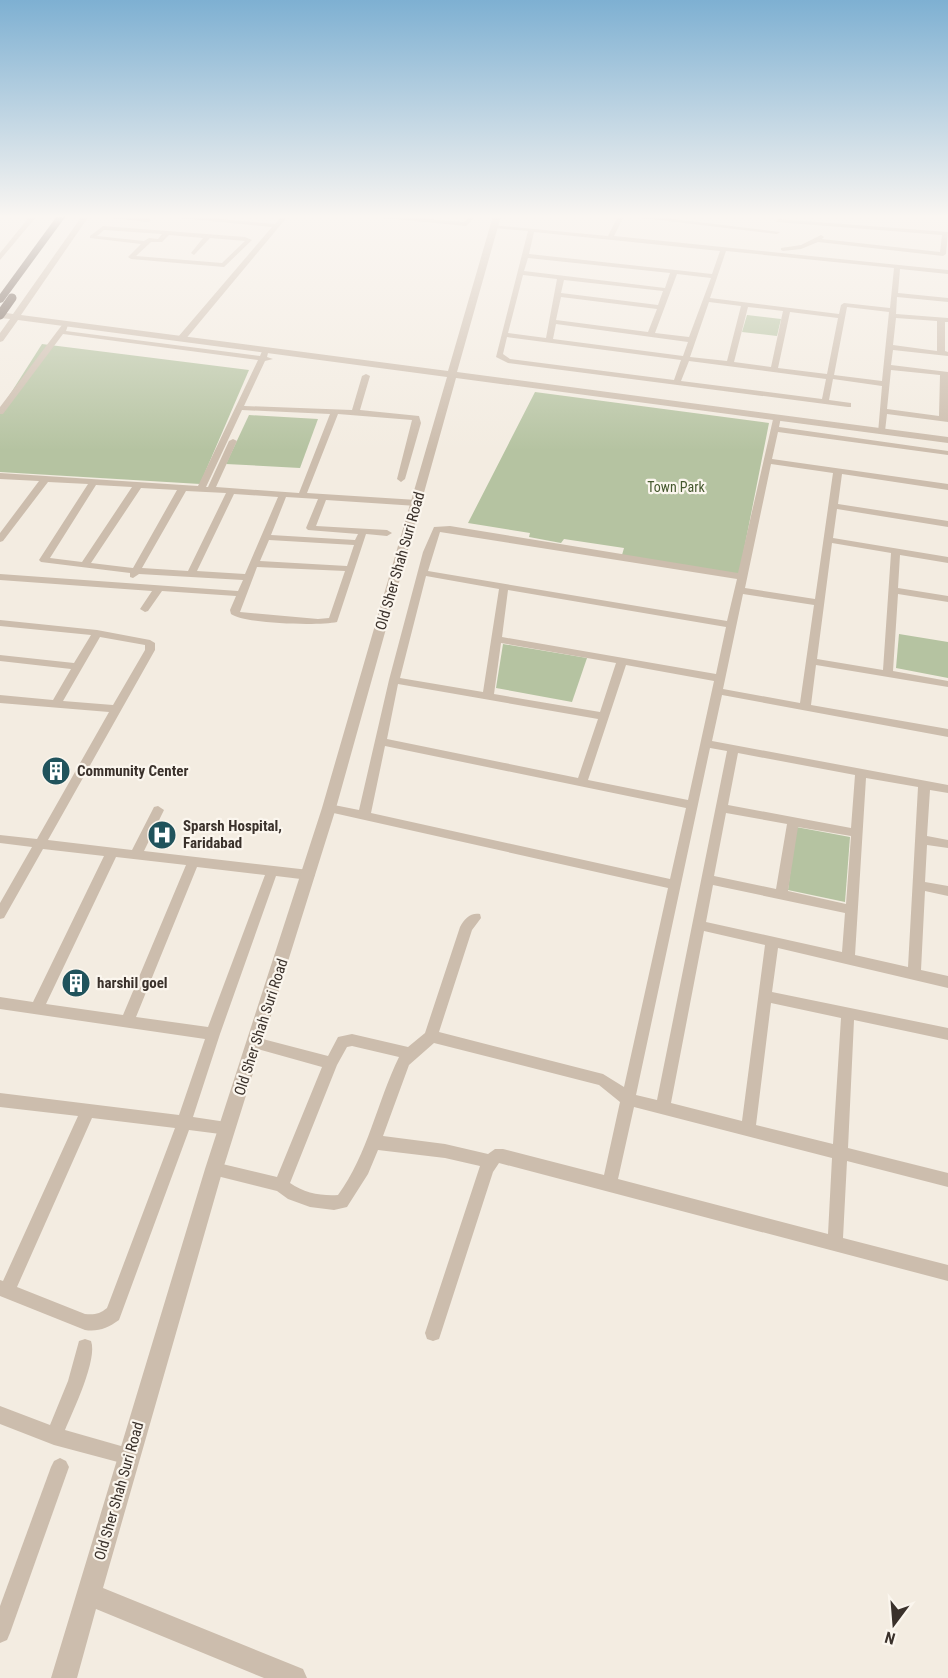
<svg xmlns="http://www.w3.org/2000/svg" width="948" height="1678" viewBox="0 0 948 1678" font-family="'Roboto Condensed',sans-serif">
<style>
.green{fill:#b5c3a1}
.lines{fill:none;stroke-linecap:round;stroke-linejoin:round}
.minor{fill:#ccbdad;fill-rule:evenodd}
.tertiary{fill:#ccbdad;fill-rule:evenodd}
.trunk{fill:#6c5b50;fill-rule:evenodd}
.trunk-bridge{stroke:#6c5b50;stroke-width:9}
.labels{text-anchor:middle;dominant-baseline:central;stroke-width:4.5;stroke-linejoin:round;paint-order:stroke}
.far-park-label{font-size:14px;fill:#46592f;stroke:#fbf6ee}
.street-label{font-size:15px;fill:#3a312b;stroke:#fbf6ee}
.poi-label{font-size:15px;font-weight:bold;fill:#3a312b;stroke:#fbf6ee;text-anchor:start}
</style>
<rect width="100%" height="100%" fill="#f3ece1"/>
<g class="green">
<polygon points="747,315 781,319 777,336 742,332"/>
<polygon points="42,344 249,370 200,484 0,472 0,410"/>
<polygon points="535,392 769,423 739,575 622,555 624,548 564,539 561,543 529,537 530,533 468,523"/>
<polygon points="249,415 318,419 300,468 226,464"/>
<polygon points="899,634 948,642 948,678 896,668"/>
<polygon points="503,644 587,658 572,702 496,688"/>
<polygon points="796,827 850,837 845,902 788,890"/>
</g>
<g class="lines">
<g class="minor">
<polygon points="124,216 148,218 151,220 148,222 103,217"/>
<polygon points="160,216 189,216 275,224 281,216 288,216 184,341 178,341 178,337 272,227"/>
<polygon points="363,216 395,216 464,222 469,216 476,216 466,226"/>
<path d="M618 216H624L614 236 948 270V274L900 269 898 293 948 298V302L897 297 896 314 948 318V322H945V351L948 352V356L893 350 891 365 948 372V422L887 414 885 431 878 433 882 386 833 379 829 400 851 403V407H848L508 363 496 357 528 231 494 228 492 225 608 236ZM534 232 720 251 712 274 529 254ZM726 251 894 268 890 308 844 303 841 305 839 314 710 298ZM528 258 670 273 665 288 524 271ZM677 274 711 278 689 337 655 333ZM523 275 557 279 546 338 508 333ZM564 280 663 291 658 305 561 293ZM561 297 657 309 648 332 556 320ZM709 302 741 306 727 361 690 357ZM748 307 783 311 771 367 734 362ZM847 307 889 312 882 381 834 375ZM790 312 838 318 827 374 778 368ZM896 318 937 321V351L893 345ZM556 324 688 342 683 356 553 339ZM507 337 681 360 674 380 510 359 503 354ZM689 361 826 379 822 399 681 381ZM891 370 940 375 939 416 887 409Z"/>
<polygon points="625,216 649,216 780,232 777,234"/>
<polygon points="778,219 948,232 946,254 943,256 818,242 801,249 783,251 781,250 781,248 801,245 821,235 824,237 822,239 940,252 942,235 776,222"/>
<path d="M103 226 245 237 252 240 224 267 131 259 128 257 141 244 90 238V236ZM104 230 162 234 158 239 149 238 144 241 97 236ZM169 235 203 238 191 253 194 255 210 238 245 241 222 263 136 256 151 242H162Z"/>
<path d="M62 325H68L66 331 260 356 263 349H269L267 357 273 359 265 361 244 406 352 410 362 376 366 374 370 376 360 410 419 416 421 423 405 479 401 482 397 479 412 420 338 414 307 493 417 500 421 503 417 506 326 500 316 526 387 530 392 533 387 536 366 534 337 622C319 626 244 624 231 614L230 610 236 596 162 591 148 611 145 612 140 609 152 591 0 580V574L238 591 243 580 139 574 133 578 130 577V573L41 562 39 560 88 484 48 482 3 541 0 542V533L39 481 0 479V473L198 486 258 360 63 334 3 414H0V407ZM242 410 330 414 299 493 216 487 237 441 233 439 229 441 208 487H206ZM96 485 132 487 82 562 50 558ZM141 488 177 490 133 568 91 563ZM186 491 226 493 188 571 142 568ZM234 494 278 497 245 574 197 571ZM286 497 318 499 306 528 308 530 358 534 355 540 271 535ZM269 540 354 545 347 566 260 561ZM257 567 345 571 329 618 318 619 240 612Z"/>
<path d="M774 415 781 417 779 427 948 451V455L778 432 772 459 948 484V490L842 474 838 504 948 521V527L837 509 833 538 948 557V563L900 555 898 588 948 596V602L898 594 893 671 948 681V687L816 665 811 705 948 729V737L722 695 712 741 948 785V793L930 790 927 836 948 840V848L927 845 925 882 948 886V896L925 891 921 970 948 976V988L778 948 772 992 948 1028V1040L854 1020 848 1148 948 1173V1187L847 1161 843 1238 948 1265V1281L499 1163 493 1172 441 1333 439 1339 433 1341 427 1339 425 1333 480 1166 445 1158 378 1150 368 1174 347 1207 334 1210 310 1207 288 1199 277 1191 209 1174 206 1169 209 1164 214 1162 277 1177 322 1067 250 1047 248 1043 250 1039 255 1037 328 1056 338 1037 352 1034 408 1047 425 1033 460 927C464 919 471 912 480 914L481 918 472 930 439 1032 603 1074 624 1087 668 888 329 812 323 808 329 804 359 810 389 680 423 552 434 527 450 526 738 573ZM771 464 833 473 815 599 745 588ZM440 532 737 579 727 621 428 571ZM832 543 891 553 883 670 817 659ZM426 576 499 589 483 692 400 678ZM508 590 726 627 716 674 502 637ZM743 594 814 605 800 703 723 689ZM501 643 616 663 600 712 494 694ZM626 665 714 681 688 800 588 780ZM398 684 598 719 578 778 387 739ZM385 746 686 808 670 879 371 813ZM710 748 727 751 657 1100 636 1095ZM738 753 855 775 851 828 728 805ZM866 778 918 787 908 967 855 955ZM726 813 787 824 776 889 714 876ZM798 827 851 836 846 904 788 891ZM713 885 845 913 842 952 706 922ZM704 931 765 945 742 1121 671 1103ZM771 1003 841 1018 833 1144 756 1125ZM434 1043 599 1085 620 1102 604 1175 503 1149H495L488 1154 445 1144 383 1136 409 1065ZM352 1046 399 1057C377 1102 368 1154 338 1195 321 1196 304 1193 290 1183L337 1065 347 1047ZM634 1107 832 1158 828 1234 618 1179Z"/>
<path d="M0 620 97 630 150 640 155 643V650L48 840 132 850 154 807 158 806 164 810 144 851 309 870 313 872 315 875 313 878 309 880 276 876 220 1034 193 1117 233 1123 235 1128 233 1133 228 1135 189 1130 119 1320C108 1328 98 1332 85 1330L0 1296V1280L3 1281 78 1116 0 1107V1093L179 1115 205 1039 0 1009V997L33 1002 104 856 43 849 4 918 0 919V903L32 847 0 843V835L37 839 109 712 0 703V695L53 700 71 669 0 661V655L74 663 91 635 0 626ZM100 637 145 645V650L113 705 63 701ZM116 857 186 865 123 1015 46 1004ZM197 867 265 875 208 1027 136 1017ZM92 1118 175 1128 107 1308C100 1314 94 1315 85 1314L17 1287Z"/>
<path d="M85 1339 91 1341C98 1359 73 1411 65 1430L135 1450 138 1456 135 1462 129 1465 54 1445 0 1424V1406L50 1425 68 1381 79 1341Z"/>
<polygon points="60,1458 66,1461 69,1467 10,1633 7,1640 0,1643 0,1606 51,1467 54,1461"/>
</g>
<g class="tertiary">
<polygon points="30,216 37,216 0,260 0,253"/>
<polygon points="82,216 89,216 21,315 448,371 493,216 501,216 457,372 948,437 948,443 456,378 336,808 223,1169 103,1588 303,1669 307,1678 264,1678 96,1609 77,1678 51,1678 205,1169 322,808 447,377 18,320 3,341 0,342 0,333 10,319 0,318 0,312 13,314"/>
</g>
<polygon class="trunk" points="57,216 66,216 3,302 0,303 0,294"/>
<polyline class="trunk-bridge" points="0,315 12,298"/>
</g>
<linearGradient id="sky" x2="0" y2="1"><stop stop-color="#7eb0d2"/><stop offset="0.48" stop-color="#faf6f2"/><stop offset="1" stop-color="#faf6f2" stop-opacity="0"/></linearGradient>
<rect width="948" height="451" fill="url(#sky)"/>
<defs>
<g id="building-disc" transform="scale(1.5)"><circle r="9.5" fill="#20535c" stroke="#fbf6ee"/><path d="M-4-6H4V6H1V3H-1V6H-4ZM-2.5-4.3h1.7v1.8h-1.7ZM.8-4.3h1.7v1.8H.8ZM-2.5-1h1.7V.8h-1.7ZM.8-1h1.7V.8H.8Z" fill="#fff"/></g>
<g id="hospital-disc" transform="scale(1.5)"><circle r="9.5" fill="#20535c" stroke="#fbf6ee"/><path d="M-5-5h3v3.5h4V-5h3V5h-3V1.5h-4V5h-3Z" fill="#fff"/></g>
</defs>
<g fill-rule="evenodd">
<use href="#building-disc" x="56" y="771"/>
<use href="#hospital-disc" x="162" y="835"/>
<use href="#building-disc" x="76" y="983"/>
</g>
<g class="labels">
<g class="far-park-label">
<text x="676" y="487">Town Park</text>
</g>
<g class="street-label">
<text transform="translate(400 561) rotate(-74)">Old Sher Shah Suri Road</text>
<text transform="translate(261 1027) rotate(-72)">Old Sher Shah Suri Road</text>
<text transform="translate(119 1491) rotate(-74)">Old Sher Shah Suri Road</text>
</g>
<g class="poi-label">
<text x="77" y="771">Community Center</text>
<text x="183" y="826">Sparsh Hospital,<tspan x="183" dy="17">Faridabad</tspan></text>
<text x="97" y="983">harshil goel</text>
</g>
</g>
<g transform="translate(894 1624) rotate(196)" stroke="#fbf6ee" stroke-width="4.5" paint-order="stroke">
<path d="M0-4.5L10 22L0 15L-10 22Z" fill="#3a312b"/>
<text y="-9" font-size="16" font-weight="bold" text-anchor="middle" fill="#3a312b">N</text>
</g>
</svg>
